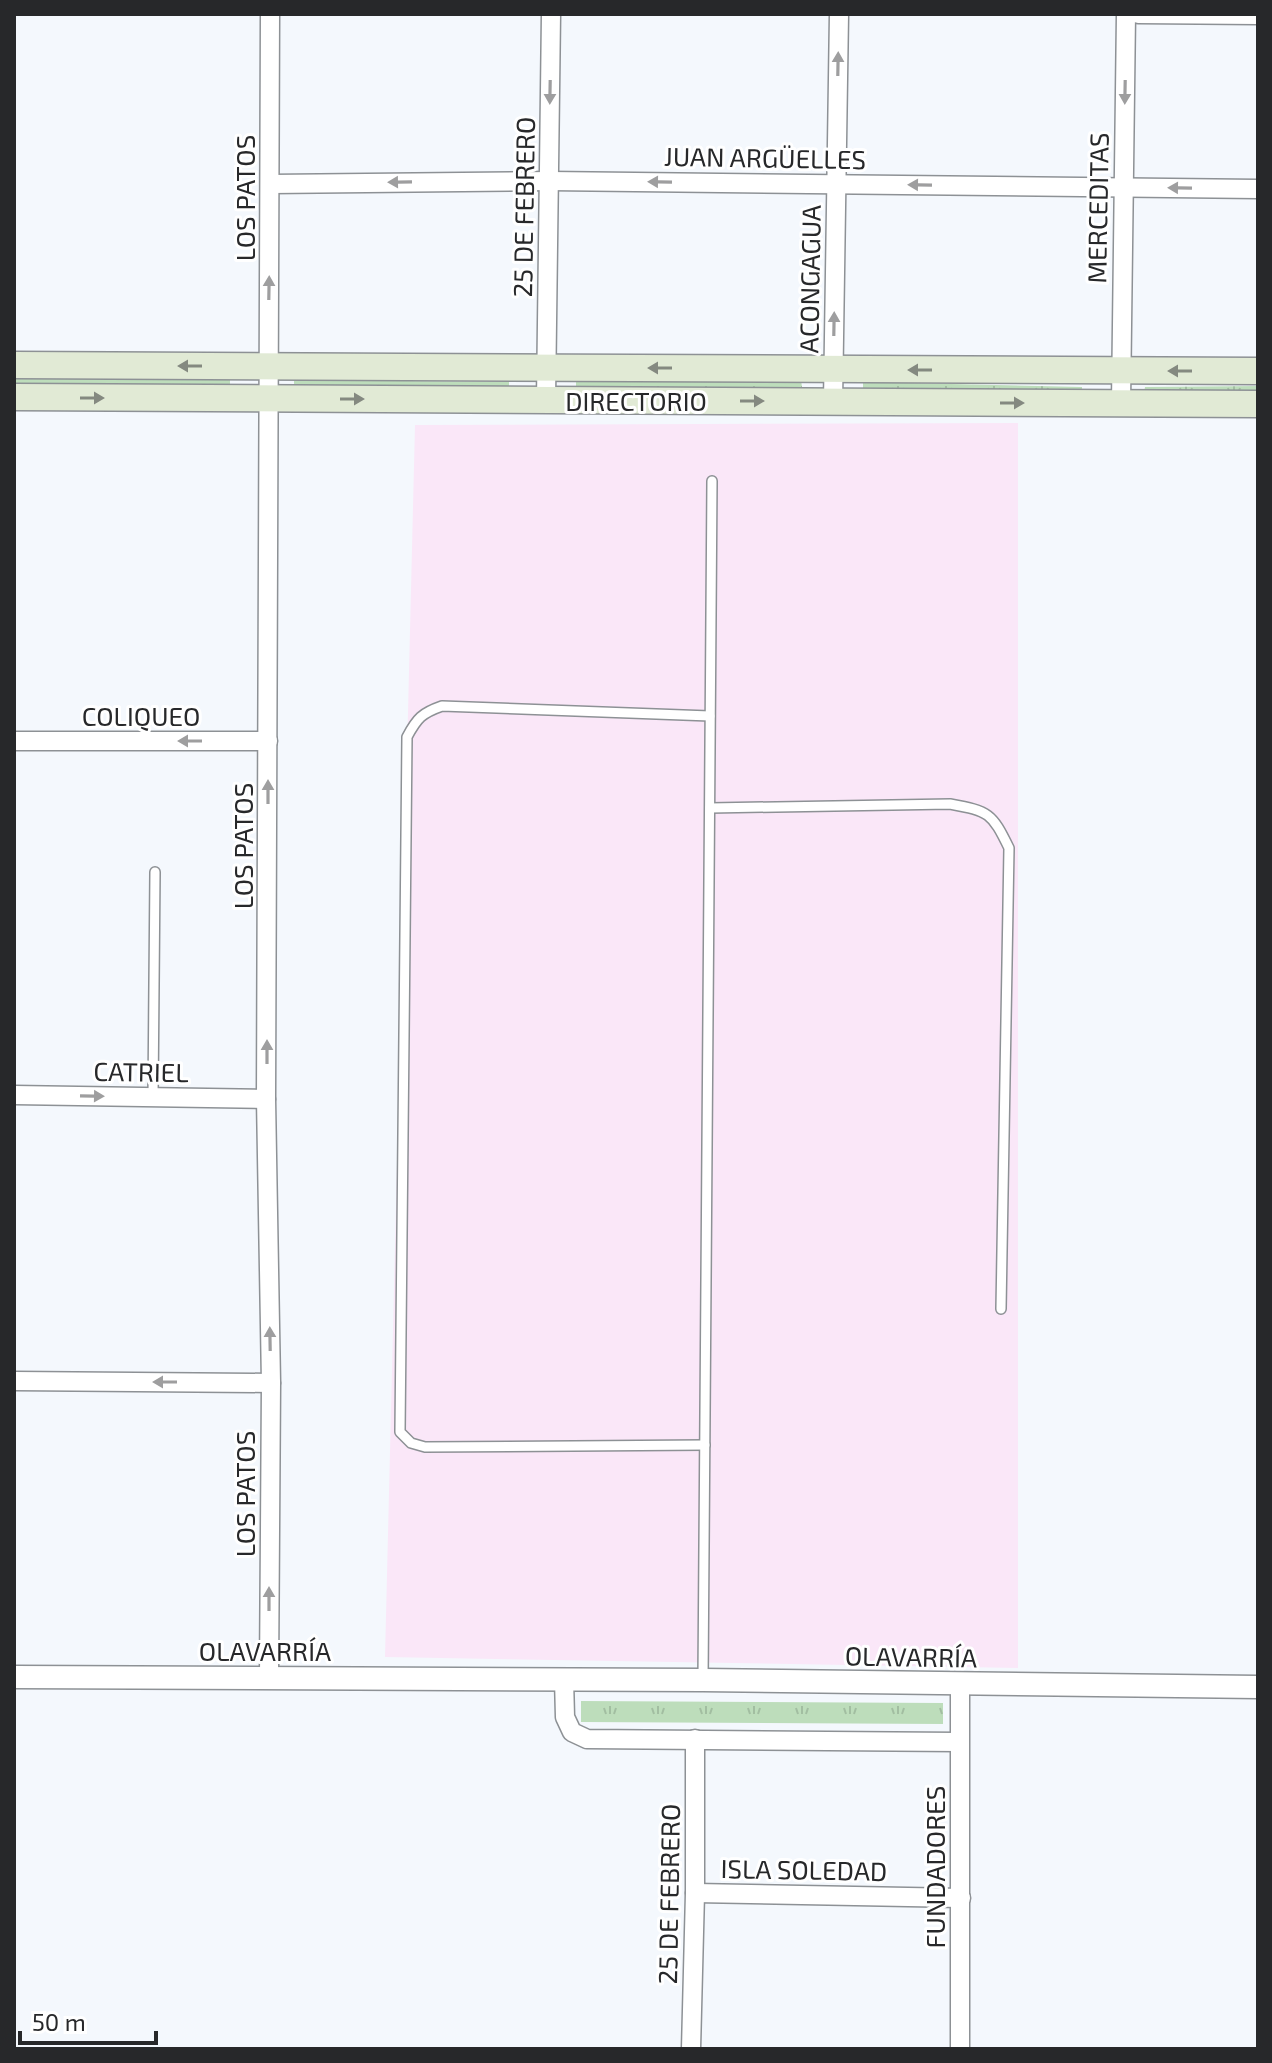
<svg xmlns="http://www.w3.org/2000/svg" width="1272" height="2063" viewBox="0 0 1272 2063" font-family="'Exo 2',sans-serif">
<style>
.commercial{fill:#fae7f8}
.grass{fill:url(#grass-tufts)}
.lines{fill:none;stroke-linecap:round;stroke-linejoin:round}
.service-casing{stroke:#8d9195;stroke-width:12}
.minor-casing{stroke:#8d9195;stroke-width:21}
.tertiary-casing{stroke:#8d9195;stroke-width:25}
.secondary-casing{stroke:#8d9195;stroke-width:29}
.service{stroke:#fff;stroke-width:9}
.minor{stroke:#fff;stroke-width:18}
.tertiary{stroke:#fff;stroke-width:22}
.secondary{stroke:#e1ead5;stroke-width:26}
.oneway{fill:#9e9e9f}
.oneway2{fill:#848980}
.labels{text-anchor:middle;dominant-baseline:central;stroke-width:6;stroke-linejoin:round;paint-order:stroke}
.street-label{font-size:26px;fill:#27282a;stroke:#fff}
</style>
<defs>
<pattern id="grass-tufts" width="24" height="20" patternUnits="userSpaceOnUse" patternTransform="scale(2)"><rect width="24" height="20" fill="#bdddbb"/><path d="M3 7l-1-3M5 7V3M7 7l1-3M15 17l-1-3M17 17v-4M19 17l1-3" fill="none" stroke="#a2bea1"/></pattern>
</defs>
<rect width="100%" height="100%" fill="#f4f8fd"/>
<polygon class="commercial" points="1018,423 1018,1668 385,1657 415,425"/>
<g class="grass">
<polygon points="14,377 230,379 230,387 14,385"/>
<polygon points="294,380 509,382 509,389 294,387"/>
<polygon points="801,380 802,387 576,389 576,382"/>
<polygon points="863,382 1082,387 1082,394 863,389"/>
<polygon points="1258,386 1258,393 1144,395 1145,387"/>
<polygon points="581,1701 943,1703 943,1724 581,1722"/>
</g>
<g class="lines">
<g class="service-casing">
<g id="service">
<path d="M710 808 950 804C989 811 992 813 1009 848L1001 1309"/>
<polyline points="153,1097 155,872"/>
<path d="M705 1445 425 1447 411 1443 400 1432 407 737C417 718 422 713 442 706L710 716"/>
<polyline points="703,1680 712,481"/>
</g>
</g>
<g class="minor-casing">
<g id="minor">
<polyline points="1138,14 1258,15"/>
<polyline points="271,184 549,181 1258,189"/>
<polyline points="546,400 551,14"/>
<polyline points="833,402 839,14"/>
<polyline points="1121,403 1126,14"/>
<polyline points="14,741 268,741"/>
<polyline points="14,1095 266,1099"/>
<polyline points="14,1381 271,1383"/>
<polyline points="269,1677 271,1383 266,1099 270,14"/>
<polyline points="564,1679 565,1717 572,1732 587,1739 959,1742"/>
<polyline points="960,1685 960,2049"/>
<polyline points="695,1893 961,1898"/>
<polyline points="691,2049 695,1893 695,1739"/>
</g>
</g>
<g class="tertiary-casing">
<polyline id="tertiary" points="14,1677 703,1680 1258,1687"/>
</g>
<g class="secondary-casing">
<g id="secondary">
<polyline points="14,365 1258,371"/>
<polyline points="14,397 1258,404"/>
</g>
</g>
<use href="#service" class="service"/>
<use href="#minor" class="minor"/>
<use href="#tertiary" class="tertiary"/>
<use href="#secondary" class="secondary"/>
</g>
<defs><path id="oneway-solid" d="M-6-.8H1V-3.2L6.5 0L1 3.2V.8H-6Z" transform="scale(2)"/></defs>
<g class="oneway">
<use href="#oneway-solid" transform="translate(838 64) rotate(-89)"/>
<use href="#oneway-solid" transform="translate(550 92) rotate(91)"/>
<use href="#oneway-solid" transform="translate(1125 92) rotate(91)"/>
<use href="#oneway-solid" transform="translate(400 182) rotate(179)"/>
<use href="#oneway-solid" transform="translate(660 182) rotate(-179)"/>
<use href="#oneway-solid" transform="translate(920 185) rotate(-179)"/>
<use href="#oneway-solid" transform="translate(1180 188) rotate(-179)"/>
<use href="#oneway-solid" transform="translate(269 288) rotate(-89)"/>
<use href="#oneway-solid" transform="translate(834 324) rotate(-89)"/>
<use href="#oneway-solid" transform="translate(190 741) rotate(-180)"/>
<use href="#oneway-solid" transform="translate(268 792) rotate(-90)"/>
<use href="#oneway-solid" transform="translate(267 1052) rotate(-90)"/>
<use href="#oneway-solid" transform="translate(92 1096) rotate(1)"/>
<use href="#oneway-solid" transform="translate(270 1339) rotate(-91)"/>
<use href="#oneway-solid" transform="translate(165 1382) rotate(-180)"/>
<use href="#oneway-solid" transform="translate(269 1599) rotate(-90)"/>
</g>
<g class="oneway2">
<use href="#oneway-solid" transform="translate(190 366) rotate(-180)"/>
<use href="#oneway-solid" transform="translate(660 368) rotate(-180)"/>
<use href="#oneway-solid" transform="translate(920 370) rotate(-180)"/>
<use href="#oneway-solid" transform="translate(1180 371) rotate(-180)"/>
<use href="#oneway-solid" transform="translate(92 398)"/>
<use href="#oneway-solid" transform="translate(352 399)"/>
<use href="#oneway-solid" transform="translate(752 401)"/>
<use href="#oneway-solid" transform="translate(1012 403)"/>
</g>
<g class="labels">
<g class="street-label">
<text transform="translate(765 157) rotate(1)">JUAN ARGÜELLES</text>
<text transform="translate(244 198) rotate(-90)">LOS PATOS</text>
<text transform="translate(523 207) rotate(-89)">25 DE FEBRERO</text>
<text transform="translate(1097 208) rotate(-89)">MERCEDITAS</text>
<text transform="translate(809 279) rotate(-89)">ACONGAGUA</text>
<text x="636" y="400">DIRECTORIO</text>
<text x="141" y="715">COLIQUEO</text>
<text transform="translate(242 846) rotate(-90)">LOS PATOS</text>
<text transform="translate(141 1071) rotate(1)">CATRIEL</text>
<text transform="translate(244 1494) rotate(-90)">LOS PATOS</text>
<text x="265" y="1650">OLAVARRÍA</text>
<text transform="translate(911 1656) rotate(1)">OLAVARRÍA</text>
<text transform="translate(934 1867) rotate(-90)">FUNDADORES</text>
<text transform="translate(804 1869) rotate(1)">ISLA SOLEDAD</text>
<text transform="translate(668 1894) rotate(-89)">25 DE FEBRERO</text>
</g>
</g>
<rect width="1272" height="2063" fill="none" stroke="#27282a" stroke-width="32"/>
<path d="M20 2031v12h136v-12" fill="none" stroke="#27282a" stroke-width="4"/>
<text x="32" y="2031" font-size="24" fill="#27282a" stroke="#ffffff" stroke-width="6" paint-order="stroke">50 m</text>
</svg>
